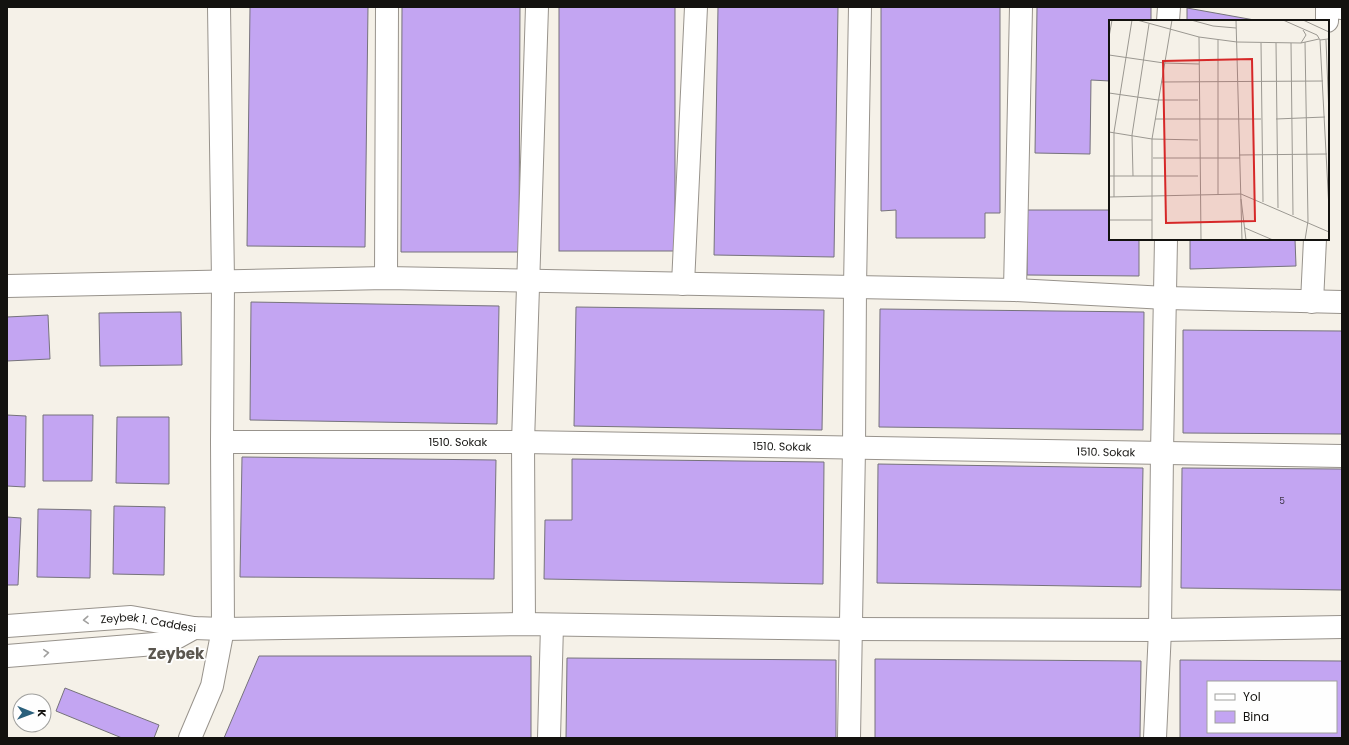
<svg xmlns="http://www.w3.org/2000/svg" width="1349" height="745" viewBox="0 0 1349 745" font-family="Poppins,sans-serif">
<style>
.building{fill:#c3a5f2;stroke:#76737b;fill-rule:evenodd}
.lines{fill:none;stroke-linecap:round;stroke-linejoin:round}
.street-casing{stroke:#98938c;stroke-width:24}
.secondary-casing{stroke:#98938c;stroke-width:24}
.street{stroke:#fff;stroke-width:22}
.secondary{stroke:#fff;stroke-width:22}
.oneway{stroke:#a1a09f}
.labels{text-anchor:middle;dominant-baseline:central;stroke-width:3.5;stroke-linejoin:round;paint-order:stroke}
.number-label{font-size:9px;fill:#3f3748}
.street-label{font-size:11px;fill:#13120f;stroke:#fefefe}
.district-label{font-size:15px;font-weight:bold;fill:#5a564f;stroke:#fefefe}
.inset-road{fill:none;stroke:#9b9891;stroke-width:1}
.view{fill:#d62828;fill-opacity:0.15;stroke:#d62828;stroke-width:2}
.inset-edge{fill:none;stroke:#13120f;stroke-width:2}
</style>
<rect width="100%" height="100%" fill="#f5f1e8"/>
<g class="building">
<polygon points="250,7 368,7 365,247 247,246"/>
<polygon points="402,7 520,7 519,252 401,252"/>
<rect x="559" y="7" width="116" height="244"/>
<polygon points="718,7 838,7 834,257 714,255"/>
<polygon points="881,7 1000,7 1000,213 985,213 985,238 896,238 896,210 881,211"/>
<polygon points="1037,7 1151,7 1151,21 1110,21 1110,81 1091,80 1090,154 1035,153"/>
<polygon points="1187,8 1260,21 1187,21"/>
<polygon points="1027,210 1110,210 1110,239 1139,239 1139,276 1027,275"/>
<polygon points="1190,239 1295,239 1296,266 1190,269"/>
<polygon points="251,302 499,306 497,424 250,420"/>
<polygon points="576,307 824,310 822,430 574,426"/>
<polygon points="880,309 1144,312 1143,430 879,427"/>
<polygon points="181,312 182,365 100,366 99,313"/>
<polygon points="48,315 50,359 7,361 7,317"/>
<polygon points="1183,330 1342,331 1342,434 1183,433"/>
<polygon points="7,415 26,416 25,487 7,486"/>
<polygon points="43,415 93,415 92,481 43,481"/>
<polygon points="117,417 169,417 169,484 116,483"/>
<polygon points="242,457 496,460 494,579 240,577"/>
<polygon points="572,459 824,462 823,584 544,579 545,520 572,520"/>
<polygon points="878,464 1143,468 1141,587 877,583"/>
<polygon points="1182,468 1342,469 1342,590 1181,588"/>
<polygon points="114,506 165,507 164,575 113,574"/>
<polygon points="38,509 91,510 90,578 37,577"/>
<polygon points="7,517 21,518 18,585 7,585"/>
<polygon points="259,656 531,656 531,738 224,738"/>
<polygon points="567,658 836,660 836,738 566,738"/>
<polygon points="875,659 1141,661 1140,738 875,738"/>
<path d="M1180 660 1342 661V738H1180ZM1208 682H1336V732H1208Z"/>
<polygon points="65,688 159,725 154,738 122,738 56,711"/>
</g>
<g class="lines">
<g class="street-casing">
<g id="street">
<polyline points="1168,21 1169,7"/>
<polyline points="1327,21 1327,7"/>
<polyline points="386,278 387,7"/>
<polyline points="683,284 696,7"/>
<polyline points="7,286 386,278 1015,290 1166,298 1342,302"/>
<polyline points="1015,290 1021,7"/>
<polyline points="1312,302 1315,239"/>
<path id="s1" d="M222 442H523L1342 456"/>
<polyline points="524,624 523,442 537,7"/>
<polyline points="549,738 552,625"/>
<polyline points="849,738 854,448 855,287 860,7"/>
<polyline points="1155,738 1160,630 1162,453 1166,239"/>
</g>
</g>
<g class="secondary-casing">
<g id="secondary">
<polyline points="1334,7 1342,8"/>
<path id="s2" d="M7 626 131 617 194 628 223 629 524 624 851 629 1160 630 1342 627"/>
<polyline points="7,656 167,643 194,628"/>
<polyline points="190,738 212,686 223,629 222,442 223,281 219,7"/>
</g>
</g>
<use href="#street" class="street"/>
<use href="#secondary" class="secondary"/>
</g>
<defs><path id="oneway-chevron" d="M-2-3.5L2.5 0L-2 3.5" fill="none" stroke-width="1.6" stroke-linecap="round" stroke-linejoin="round"/></defs>
<g class="oneway">
<use href="#oneway-chevron" transform="translate(86 620) rotate(176)"/>
<use href="#oneway-chevron" transform="translate(46 653) rotate(-5)"/>
</g>
<g class="labels">
<g class="number-label">
<text x="1282" y="501">5</text>
</g>
<g class="street-label">
<text stroke="none"><textPath href="#s1" startOffset="236">1510. Sokak</textPath></text>
<text stroke="none"><textPath href="#s1" startOffset="560">1510. Sokak</textPath></text>
<text stroke="none"><textPath href="#s1" startOffset="884">1510. Sokak</textPath></text>
<text stroke="none"><textPath href="#s2" startOffset="142">Zeybek 1. Caddesi</textPath></text>
</g>
<g class="district-label">
<text x="176" y="653">Zeybek</text>
</g>
</g>
<g transform="translate(1109 20)">
<rect width="220" height="220" fill="#f5f1e8"/>
<path class="inset-road" d="M28 0 90 17 128 22 192 23 210 19M82 0 104 6 127 8M127 0 133 220M174 0 208 15 211 20 219 19M194 0 220 12M0 17 3 0M90 17 92 220M109 20V175M211 20 220 189M217 20 220 96M152 23 154 182M167 23 169 188M182 23 184 195M192 23 197 15 194 10M0 35 55 43 90 44M52 62 214 61M0 73 49 80H89M46 99H152M167 99 216 97M0 112 43 119 89 120M130 135 218 134M44 138H131M0 156H89M24 156 23 115 40 4M0 177 132 174 220 212M5 177V112L23 0M132 179 137 220M0 200H43M136 208 164 220M43 220V119L63 0M196 220 199 201 196 22"/>
<path class="view" d="M143 39 146 201 57 203 54 41Z"/>
<rect width="220" height="220" class="inset-edge"/>
</g>
<rect width="1349" height="745" fill="none" stroke="#13120f" stroke-width="16"/>
<rect x="1207" y="681" width="130" height="52" fill="#fefefe" stroke="#a0a09e"/>
<rect x="1215" y="694" width="20" height="6" fill="#ffffff" stroke="#a0a09e"/>
<text x="1243" y="701" font-size="12" fill="#13120f">Yol</text>
<rect x="1215" y="711" width="20" height="12" fill="#c3a5f2" stroke="#a0a09e"/>
<text x="1243" y="721" font-size="12" fill="#13120f">Bina</text>
<g transform="translate(32 713) rotate(91)"><circle r="19" fill="#fefefe" stroke="#a0a09e"/>
<path d="M0-3L7 15L0 10L-7 15Z" fill="#2a5f7b"/>
<text y="-6" font-size="11" font-weight="bold" text-anchor="middle" fill="#13120f">K</text>
</g>
</svg>
